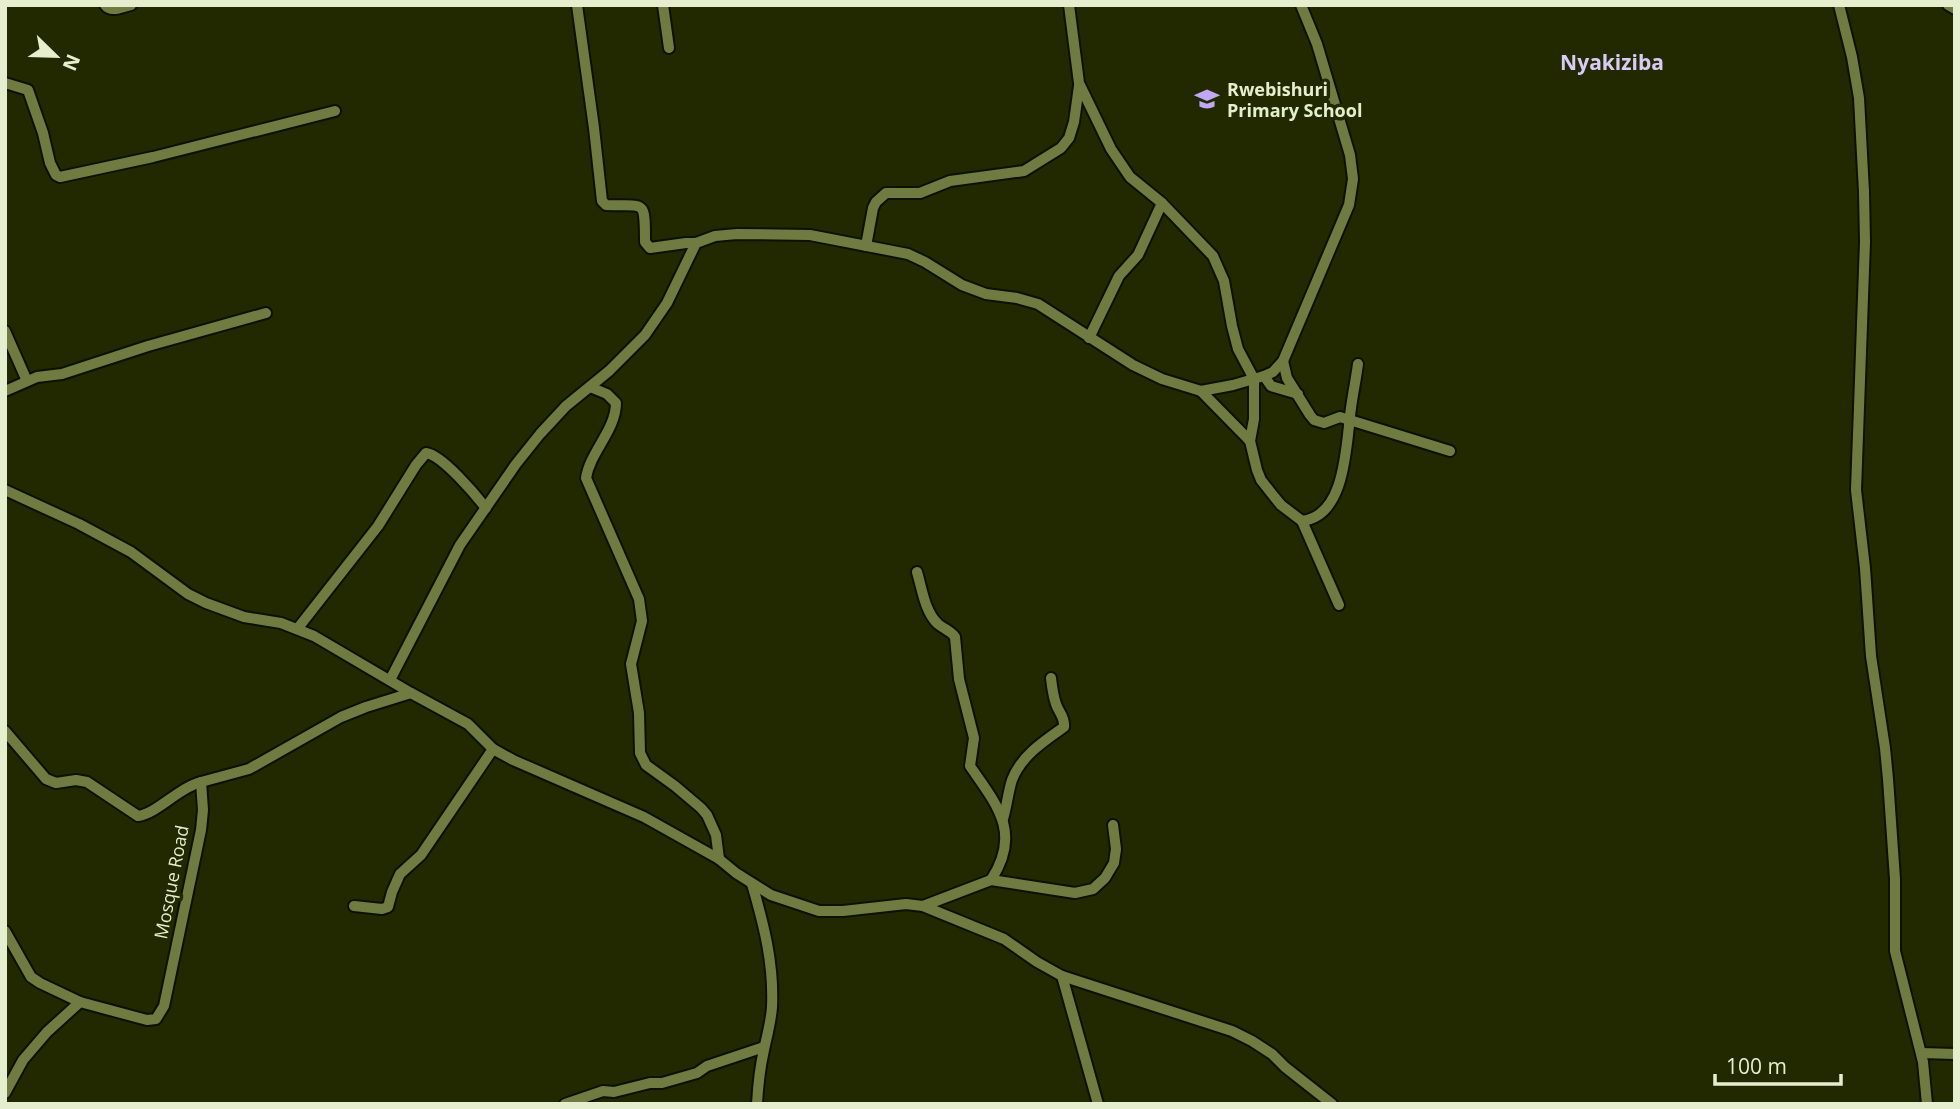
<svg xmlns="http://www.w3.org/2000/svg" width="1960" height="1109" viewBox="0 0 1960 1109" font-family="'Open Sans',sans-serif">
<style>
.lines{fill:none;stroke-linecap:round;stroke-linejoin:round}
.minor-casing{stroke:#0d1100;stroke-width:14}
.minor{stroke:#707b42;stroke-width:10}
.labels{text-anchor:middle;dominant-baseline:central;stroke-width:7;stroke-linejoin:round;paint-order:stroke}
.poi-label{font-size:18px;font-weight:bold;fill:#e6eed0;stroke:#222900;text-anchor:start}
.street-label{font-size:18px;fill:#e6eed0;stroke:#222900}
.quarter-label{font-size:21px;font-weight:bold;fill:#d8ccf7;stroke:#222900}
</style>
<rect width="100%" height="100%" fill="#222900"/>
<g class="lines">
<g class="minor-casing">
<g id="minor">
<path d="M105 5C111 13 122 7 131 5"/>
<path d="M577 5 594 128 602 201 606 205C645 207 645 197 645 242L650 248 686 243H696"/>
<polyline points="663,5 669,48"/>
<polyline points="1069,5 1079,83 1111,149 1130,177 1162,203 1213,256 1224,281 1232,326 1238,349 1254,379 1254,419 1250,441 1257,470 1261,480 1272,494 1281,505 1302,521 1339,605"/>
<polyline points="1839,5 1852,57 1859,98 1864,192 1865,242 1856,490 1865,568 1871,656 1885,748 1888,779 1895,879 1895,951 1923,1062 1927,1104"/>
<polyline points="1948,5 1955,9"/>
<polyline points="5,83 28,90 43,133 50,163 56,175 60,177 153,157 335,111"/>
<polyline points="866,246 873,208 876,202 886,193 920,193 950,181 1024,171 1061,148 1069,138 1074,122 1079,86"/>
<polyline points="5,331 27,381"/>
<polyline points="1089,338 1119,276 1138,255 1162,203"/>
<polyline points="1283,361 1287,378 1310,415 1314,420 1324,423 1340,417 1450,451"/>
<polyline points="1264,376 1271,386 1298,394"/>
<path d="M590 387 607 394 616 403C616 430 590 452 586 478L639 599 642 621 631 664 639 713 640 753 646 765 675 786 701 808 707 815 716 835 719 859"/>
<polyline points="5,391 37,377 62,374 148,346 266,313"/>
<polyline points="1201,391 1250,441"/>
<polyline points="5,490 79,524 131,552 188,594 206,603 244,617 281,623 314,636 411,693 468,724 493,749 513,760 644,817 719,859 736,873 771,895 819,911 843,911 906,904 923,906 1004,939 1037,962 1062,976 1232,1031 1252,1041 1272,1054 1285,1067 1332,1104"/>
<path d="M1302 521C1347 516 1346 442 1351 408 1353 393 1356 379 1358 364"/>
<path d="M917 572C922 589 925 612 938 624 944 629 951 631 955 637L959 679 974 738 970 766C997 805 1022 833 991 880"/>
<path d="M298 628 378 526 416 465 426 453C442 455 475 494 486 508"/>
<polyline points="390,680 460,545 516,464 540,434 566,406 609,371 645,335 667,303 696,243 715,236 737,234 810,235 908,254 925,262 962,285 986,294 1017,298 1038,304 1133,365 1162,379 1201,391 1233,385 1264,376 1273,372 1283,361 1349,205 1353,179 1350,155 1317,44 1301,5"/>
<path d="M5 731 46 779 56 783 76 780 87 782 138 816C158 813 178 788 201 782"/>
<path d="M1003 819C1007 806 1008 792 1012 780 1021 756 1044 741 1064 727 1065 717 1059 713 1056 704 1053 695 1052 687 1051 678"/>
<path d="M752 884C764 925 774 964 772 1007 771 1022 767 1035 764 1050 760 1067 758 1086 757 1104"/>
<polyline points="354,906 382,909 388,907 392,892 400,874 421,855 493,749"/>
<polyline points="923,906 991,880 1075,893 1093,889 1105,878 1114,863 1116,849 1113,825"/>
<polyline points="5,931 31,977 40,983 80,1002"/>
<polyline points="1062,976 1098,1104"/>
<polyline points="1921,1053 1955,1054"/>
<polyline points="5,1093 23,1060 47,1032 80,1002 147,1020 156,1019 164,1006 201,830 203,810 201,782 249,769 341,717 366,707 411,693"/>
<polyline points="565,1104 603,1091 614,1092 650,1083 662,1083 697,1073 707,1066 764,1047"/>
</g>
</g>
<use href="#minor" class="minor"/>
</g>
<defs>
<g id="school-bare" transform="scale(1.89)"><path d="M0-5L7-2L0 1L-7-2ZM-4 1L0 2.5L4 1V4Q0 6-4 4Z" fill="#c0a8f4" stroke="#222900" stroke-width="2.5" paint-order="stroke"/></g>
</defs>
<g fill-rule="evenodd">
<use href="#school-bare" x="1207" y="99"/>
</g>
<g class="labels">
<g class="poi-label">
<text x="1227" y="89">Rwebishuri<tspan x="1227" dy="21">Primary School</tspan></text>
</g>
<g class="street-label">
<text transform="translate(171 882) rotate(-79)">Mosque Road</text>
</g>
<g class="quarter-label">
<text x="1612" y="62">Nyakiziba</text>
</g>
</g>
<rect width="1960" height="1109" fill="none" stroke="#e6eed0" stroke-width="14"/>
<g transform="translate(56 56) rotate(113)" stroke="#222900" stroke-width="5" paint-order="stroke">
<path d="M0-5L12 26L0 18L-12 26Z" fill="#e6eed0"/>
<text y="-10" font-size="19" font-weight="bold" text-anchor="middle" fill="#e6eed0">N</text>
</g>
<path d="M1715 1074v10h126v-10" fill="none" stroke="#e6eed0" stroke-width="3.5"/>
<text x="1726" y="1074" font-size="21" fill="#e6eed0" stroke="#222900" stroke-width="5" paint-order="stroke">100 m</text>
</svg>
